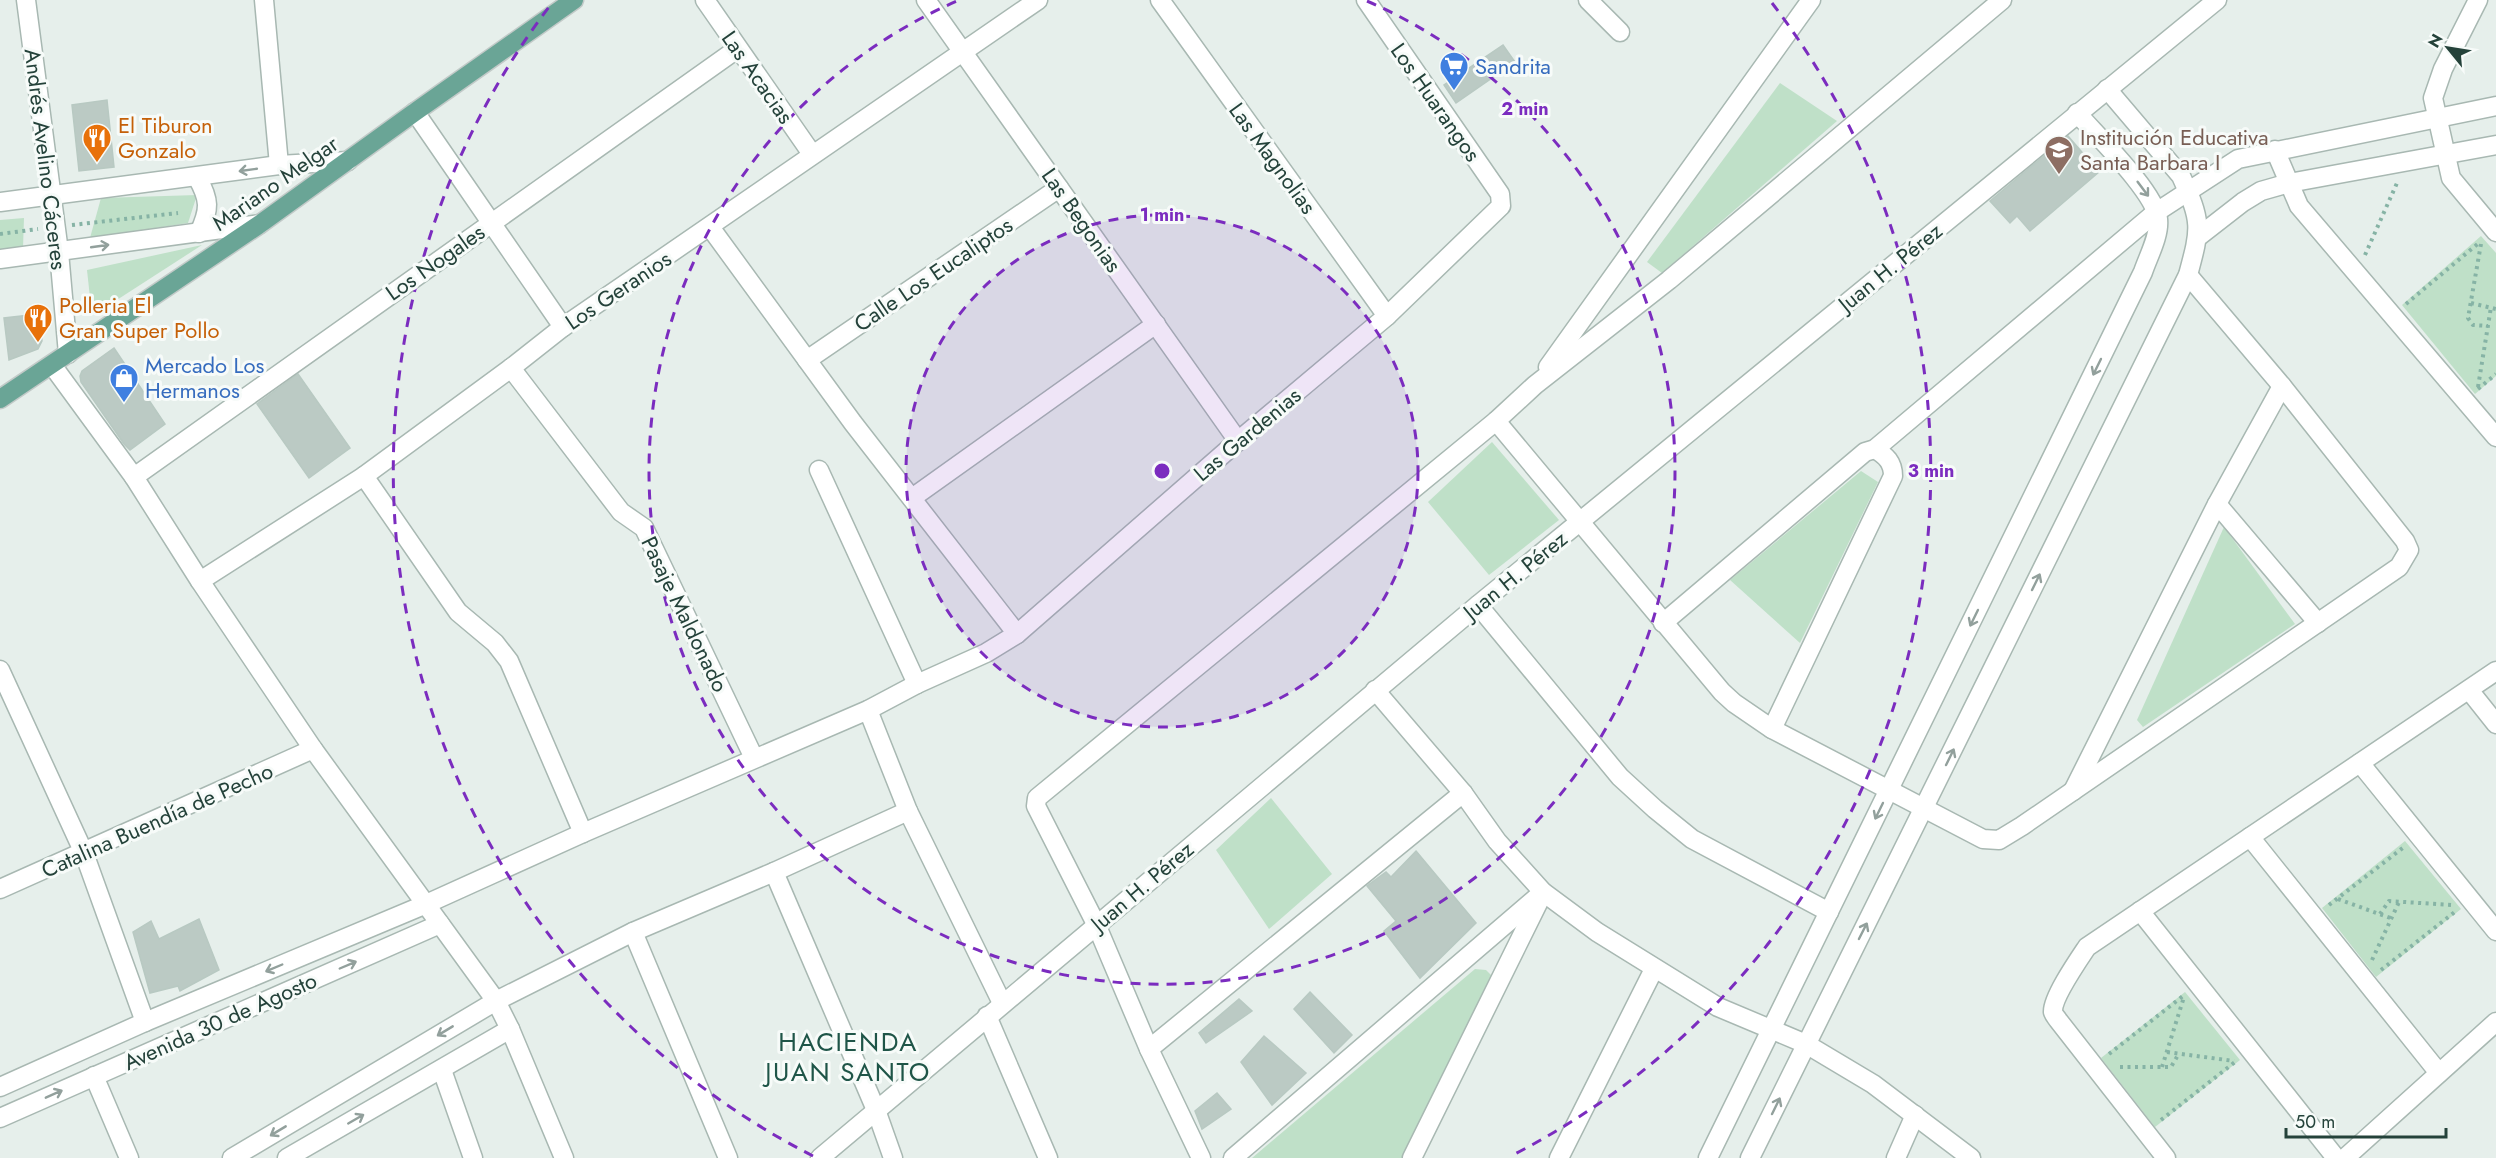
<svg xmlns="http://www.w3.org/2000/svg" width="2496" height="1158" viewBox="0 0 2496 1158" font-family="Jost,sans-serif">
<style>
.green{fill:#bfe0c8}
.building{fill:#bbcac4;stroke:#b8c9c2;stroke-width:1.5}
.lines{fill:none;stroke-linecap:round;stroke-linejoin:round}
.minor-casing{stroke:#a8b8b2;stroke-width:21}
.major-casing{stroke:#c2cac8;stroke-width:21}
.path{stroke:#86b3a5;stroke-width:4;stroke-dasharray:3 4.5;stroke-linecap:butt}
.minor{stroke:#fff;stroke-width:18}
.major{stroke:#6aa596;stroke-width:18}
.oneway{stroke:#92a09c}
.ring{fill:none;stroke:#7b2cbf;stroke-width:3;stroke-dasharray:10 8}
.labels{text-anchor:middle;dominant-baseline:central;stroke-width:6;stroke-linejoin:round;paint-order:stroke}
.shop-label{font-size:22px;fill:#366cbe;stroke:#f7fbf9;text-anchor:start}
.street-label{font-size:22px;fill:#24423a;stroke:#f7fbf9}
.food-label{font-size:22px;fill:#c56008;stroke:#f7fbf9;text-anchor:start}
.education-label{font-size:22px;fill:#785e54;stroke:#f7fbf9;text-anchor:start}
.quarter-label{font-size:26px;letter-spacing:1.5px;fill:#1f5548;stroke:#f7fbf9}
.centre{fill:#7b2cbf;stroke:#f7fbf9;stroke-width:3}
.ring-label{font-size:18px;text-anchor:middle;font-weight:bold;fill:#7b2cbf;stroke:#f7fbf9;stroke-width:6;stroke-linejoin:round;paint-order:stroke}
</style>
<rect width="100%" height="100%" fill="#e6efeb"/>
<g class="green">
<polygon points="1780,83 1837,121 1662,273 1647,262"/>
<polygon points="197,195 188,223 90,238 101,198"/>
<polygon points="24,218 23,248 0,251 0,220"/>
<polygon points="2481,236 2496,253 2496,376 2475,394 2402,305"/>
<polygon points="202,245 92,316 87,270"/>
<polygon points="1492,442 1559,520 1489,575 1428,502"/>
<polygon points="1861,471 1878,482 1800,643 1730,580"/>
<polygon points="2224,527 2295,624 2143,727 2137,720"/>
<polygon points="1271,798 1332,874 1269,929 1216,850"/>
<polygon points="2405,841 2461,909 2376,977 2322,908"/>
<polygon points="1475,969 1486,970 1494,978 1404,1158 1252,1158"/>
<polygon points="2185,992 2240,1060 2155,1127 2101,1058"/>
</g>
<g class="building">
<polygon points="1503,45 1515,62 1456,103 1444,85"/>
<polygon points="107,100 114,167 79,171 72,105"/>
<polygon points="2068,136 2099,172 2030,231 2017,216 2010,223 1990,201"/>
<polygon points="38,314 42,341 38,349 9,360 4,318"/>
<polygon points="114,348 165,424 130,450 124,444 81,382 80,376 82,371"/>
<polygon points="298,374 350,448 309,478 257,404"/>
<polygon points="1416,851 1476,923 1420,978 1384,931 1396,921 1367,886 1386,872 1391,877"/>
<polygon points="199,919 219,970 180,991 178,986 150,993 133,932 151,921 159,939"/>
<polygon points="1310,992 1352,1035 1334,1053 1294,1009"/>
<polygon points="1239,999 1252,1011 1206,1043 1199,1033"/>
<polygon points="1264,1036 1306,1073 1272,1105 1241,1062"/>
<polygon points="1217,1093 1231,1109 1202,1129 1195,1111"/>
</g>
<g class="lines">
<g class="minor-casing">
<g id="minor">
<polyline points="26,0 59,252 68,354"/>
<polyline points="264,0 279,165"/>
<polyline points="705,0 812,154"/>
<polyline points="926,0 1238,441"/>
<polyline points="1160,0 1387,316"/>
<polyline points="1588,0 1620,32"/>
<polyline points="2478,0 2443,69 2433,98 2451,178 2496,232"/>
<polyline points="415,112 563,327"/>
<polyline points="2275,150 2299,206 2496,437"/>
<path d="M197 177C210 200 210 209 199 233"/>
<polyline points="0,202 279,165 348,161"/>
<polyline points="710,227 853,423 1017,634"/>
<polyline points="2198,237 2243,202 2261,191 2289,183 2496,145"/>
<polyline points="0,259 260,224"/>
<polyline points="807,360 1059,188"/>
<polyline points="52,365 134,477 200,581 313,749 496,1001 510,1029 564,1158"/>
<polyline points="1548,367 1811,0"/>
<polyline points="511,368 621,512 644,528 754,758"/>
<polyline points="1496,421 1722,692 1734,703 1772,729 1983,839 1999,840 2022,826 2399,567 2409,550 2405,541 2282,386 2188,275"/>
<polyline points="819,470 917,684"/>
<polyline points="364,476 458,612 495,643 509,661 583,833"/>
<polyline points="134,477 737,49"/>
<polyline points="912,498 1156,324"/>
<polyline points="2217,504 2318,623"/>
<polyline points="200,581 364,476 511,368 563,327 1038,0"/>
<polyline points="1478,605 1620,777 1655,809 1692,839 1829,912"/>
<polyline points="1663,623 1865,452 1875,449 2155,213 2238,159 2496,106"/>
<polyline points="0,670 84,853 145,1022"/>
<polyline points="1375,690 1463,793 1497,841 1543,892 1597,932 1718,1007 1806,1044 1873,1084 1971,1158"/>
<polyline points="2469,690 2496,724"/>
<polyline points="868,710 908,811 1002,1003"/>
<path d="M1772 729 1893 476C1893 462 1886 456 1875 449"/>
<polyline points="2360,763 2496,931"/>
<polyline points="2073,791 2217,504 2282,386"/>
<polyline points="2250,837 2439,1073"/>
<polyline points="774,872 876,1110 893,1158"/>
<polyline points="0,889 313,749"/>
<polyline points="2140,911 2336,1158"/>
<polyline points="633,932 728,1158"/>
<polyline points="987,1016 1048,1158"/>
<polyline points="1149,1049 1463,793"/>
<polyline points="442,1070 473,1158"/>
<polyline points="94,1076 129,1158"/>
<polyline points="0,1087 145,1022 424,905 583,833 868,710 917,684 986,653 1017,634 1238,441 1387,316 1501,206 1500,194 1366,0"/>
<polyline points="0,1118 440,924"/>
<polyline points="232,1158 496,1001 633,932 774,872 908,811"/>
<polyline points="287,1158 510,1029"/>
<polyline points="820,1158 1478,605 2217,0"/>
<polyline points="1201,1158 1149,1049 1096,924 1036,806 1037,798 1496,421 1535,385 1669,280 2002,0"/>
<polyline points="1233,1158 1543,892"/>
<polyline points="1412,1158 1540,899"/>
<polyline points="1559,1158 1654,969"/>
<path d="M1708 1158 2143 272C2148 257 2160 235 2158 219 2155 192 2096 135 2077 113"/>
<path d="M1750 1158 2188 275C2201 227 2202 222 2181 176L2107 89"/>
<polyline points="1896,1158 1915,1115"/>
<path d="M2166 1158 2058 1020C2056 1017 2054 1015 2053 1012 2052 998 2079 959 2087 947L2496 671"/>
<polyline points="2345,1158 2496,1022"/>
</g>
</g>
<g class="major-casing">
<polyline id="major" points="0,399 260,224 415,112 574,0"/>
</g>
<g class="path">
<polyline points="72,225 178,213"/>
<polyline points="0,234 38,229"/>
<polyline points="2481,244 2468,318 2473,325 2488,326"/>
<polyline points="2365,255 2397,183"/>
<polyline points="2471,303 2496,309"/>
<polyline points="2406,304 2480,242"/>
<polyline points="2478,387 2491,307"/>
<polyline points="2478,389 2496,374"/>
<polyline points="2338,899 2393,919"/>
<polyline points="2329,905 2404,847"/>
<polyline points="2380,914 2389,901 2451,905"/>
<polyline points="2372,960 2399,902"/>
<polyline points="2381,970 2456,911"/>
<polyline points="2167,1052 2234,1061"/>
<polyline points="2109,1054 2183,996"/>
<polyline points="2120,1067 2171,1067 2178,1055"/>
<polyline points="2162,1067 2184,997"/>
<polyline points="2161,1120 2235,1062"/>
</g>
<use href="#minor" class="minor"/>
<use href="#major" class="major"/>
</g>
<defs><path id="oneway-shaft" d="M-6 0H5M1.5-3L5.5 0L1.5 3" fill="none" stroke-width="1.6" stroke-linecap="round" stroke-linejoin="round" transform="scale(1.5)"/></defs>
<g class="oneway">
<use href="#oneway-shaft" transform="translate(248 170) rotate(172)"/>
<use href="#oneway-shaft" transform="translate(2143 189) rotate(53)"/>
<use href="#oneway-shaft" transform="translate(100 246) rotate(-8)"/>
<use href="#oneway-shaft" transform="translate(2097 367) rotate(116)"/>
<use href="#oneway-shaft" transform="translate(2036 582) rotate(-64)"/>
<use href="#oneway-shaft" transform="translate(1974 618) rotate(116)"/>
<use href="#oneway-shaft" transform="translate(1950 757) rotate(-64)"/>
<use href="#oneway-shaft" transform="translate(1879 811) rotate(116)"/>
<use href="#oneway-shaft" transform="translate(1863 931) rotate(-63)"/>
<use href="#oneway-shaft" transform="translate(348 965) rotate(-23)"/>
<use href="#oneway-shaft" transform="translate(274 968) rotate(157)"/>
<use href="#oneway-shaft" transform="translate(445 1031) rotate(149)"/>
<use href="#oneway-shaft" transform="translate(54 1094) rotate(-24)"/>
<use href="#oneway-shaft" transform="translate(1776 1106) rotate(-64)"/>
<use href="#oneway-shaft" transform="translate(356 1119) rotate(-30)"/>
<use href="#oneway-shaft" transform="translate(278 1131) rotate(149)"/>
</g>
<circle cx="1162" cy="471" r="256" fill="#7b2cbf" fill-opacity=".12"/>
<g class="ring">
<circle cx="1162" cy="471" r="256"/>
<path d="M1367 1A513 513 0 1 1 957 1"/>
<path d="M813 1156A769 769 0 0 1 552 3M1772 3A769 769 0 0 1 1511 1156"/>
</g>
<defs>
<g id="supermarket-pin" transform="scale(1.5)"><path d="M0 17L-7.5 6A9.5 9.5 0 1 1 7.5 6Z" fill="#3f7fe0" stroke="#f7fbf9"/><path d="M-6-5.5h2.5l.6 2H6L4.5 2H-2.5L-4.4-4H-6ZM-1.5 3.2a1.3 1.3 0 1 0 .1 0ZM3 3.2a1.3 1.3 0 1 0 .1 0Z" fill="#fff"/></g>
<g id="restaurant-pin" transform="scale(1.5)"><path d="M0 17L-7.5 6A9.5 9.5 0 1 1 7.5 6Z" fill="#e8710a" stroke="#f7fbf9"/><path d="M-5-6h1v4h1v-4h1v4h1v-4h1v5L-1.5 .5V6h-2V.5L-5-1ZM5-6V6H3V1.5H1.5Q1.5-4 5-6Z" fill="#fff"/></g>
<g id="school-pin" transform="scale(1.5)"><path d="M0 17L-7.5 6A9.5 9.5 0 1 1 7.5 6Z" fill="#8d6e63" stroke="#f7fbf9"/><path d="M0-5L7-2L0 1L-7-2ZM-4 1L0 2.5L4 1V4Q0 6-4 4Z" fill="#fff"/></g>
<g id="shop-pin" transform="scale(1.5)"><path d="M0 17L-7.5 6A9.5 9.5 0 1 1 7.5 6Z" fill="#3f7fe0" stroke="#f7fbf9"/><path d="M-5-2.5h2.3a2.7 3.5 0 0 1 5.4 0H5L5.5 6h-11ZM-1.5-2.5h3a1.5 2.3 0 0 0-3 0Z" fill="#fff"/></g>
</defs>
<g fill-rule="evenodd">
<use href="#supermarket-pin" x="1454" y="66"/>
<use href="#restaurant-pin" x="97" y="138"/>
<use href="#school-pin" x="2059" y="150"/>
<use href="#restaurant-pin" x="38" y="318"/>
<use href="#shop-pin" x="124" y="378"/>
</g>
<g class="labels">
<g class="shop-label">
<text x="1475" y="66">Sandrita</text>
<text x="145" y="365">Mercado Los<tspan x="145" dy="25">Hermanos</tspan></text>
</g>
<g class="street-label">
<text transform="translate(758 77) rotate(55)">Las Acacias</text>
<text transform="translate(1436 102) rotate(55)">Los Huarangos</text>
<text transform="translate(1273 158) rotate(54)">Las Magnolias</text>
<text transform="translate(46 159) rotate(83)">Andrés Avelino Cáceres</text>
<text transform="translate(275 183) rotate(-35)">Mariano Melgar</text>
<text transform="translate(1082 220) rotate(55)">Las Begonias</text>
<text transform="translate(435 262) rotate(-35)">Los Nogales</text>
<text transform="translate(1890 267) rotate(-39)">Juan H. Pérez</text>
<text transform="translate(933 274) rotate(-34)">Calle Los Eucaliptos</text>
<text transform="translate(618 290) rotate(-34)">Los Geranios</text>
<text transform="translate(1247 434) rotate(-40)">Las Gardenias</text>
<text transform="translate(1515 575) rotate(-39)">Juan H. Pérez</text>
<text transform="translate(685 614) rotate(64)">Pasaje Maldonado</text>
<text transform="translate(157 820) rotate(-24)">Catalina Buendía de Pecho</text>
<text transform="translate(1142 886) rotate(-40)">Juan H. Pérez</text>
<text transform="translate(220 1021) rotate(-24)">Avenida 30 de Agosto</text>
</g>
<g class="food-label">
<text x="118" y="125">El Tiburon<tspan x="118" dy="25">Gonzalo</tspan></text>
<text x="59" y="305">Polleria El<tspan x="59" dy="25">Gran Super Pollo</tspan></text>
</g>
<g class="education-label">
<text x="2080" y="137">Institución Educativa<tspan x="2080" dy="25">Santa Barbara I</tspan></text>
</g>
<g class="quarter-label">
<text x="848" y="1042">HACIENDA<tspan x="848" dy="30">JUAN SANTO</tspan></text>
</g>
</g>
<circle cx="1162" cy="471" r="9" class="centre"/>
<g class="ring-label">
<text x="1525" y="115">2 min</text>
<text x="1162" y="221">1 min</text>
<text x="1931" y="477">3 min</text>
</g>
<g transform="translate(2448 48) rotate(300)" stroke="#f7fbf9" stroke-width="4.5" paint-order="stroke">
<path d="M0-4.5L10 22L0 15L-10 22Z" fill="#24423a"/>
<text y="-9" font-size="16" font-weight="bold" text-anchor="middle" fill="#24423a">N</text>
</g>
<path d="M2286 1128v9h160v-9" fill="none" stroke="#24423a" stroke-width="3"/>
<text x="2295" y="1128" font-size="18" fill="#24423a" stroke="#f7fbf9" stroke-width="4.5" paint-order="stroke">50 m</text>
</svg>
